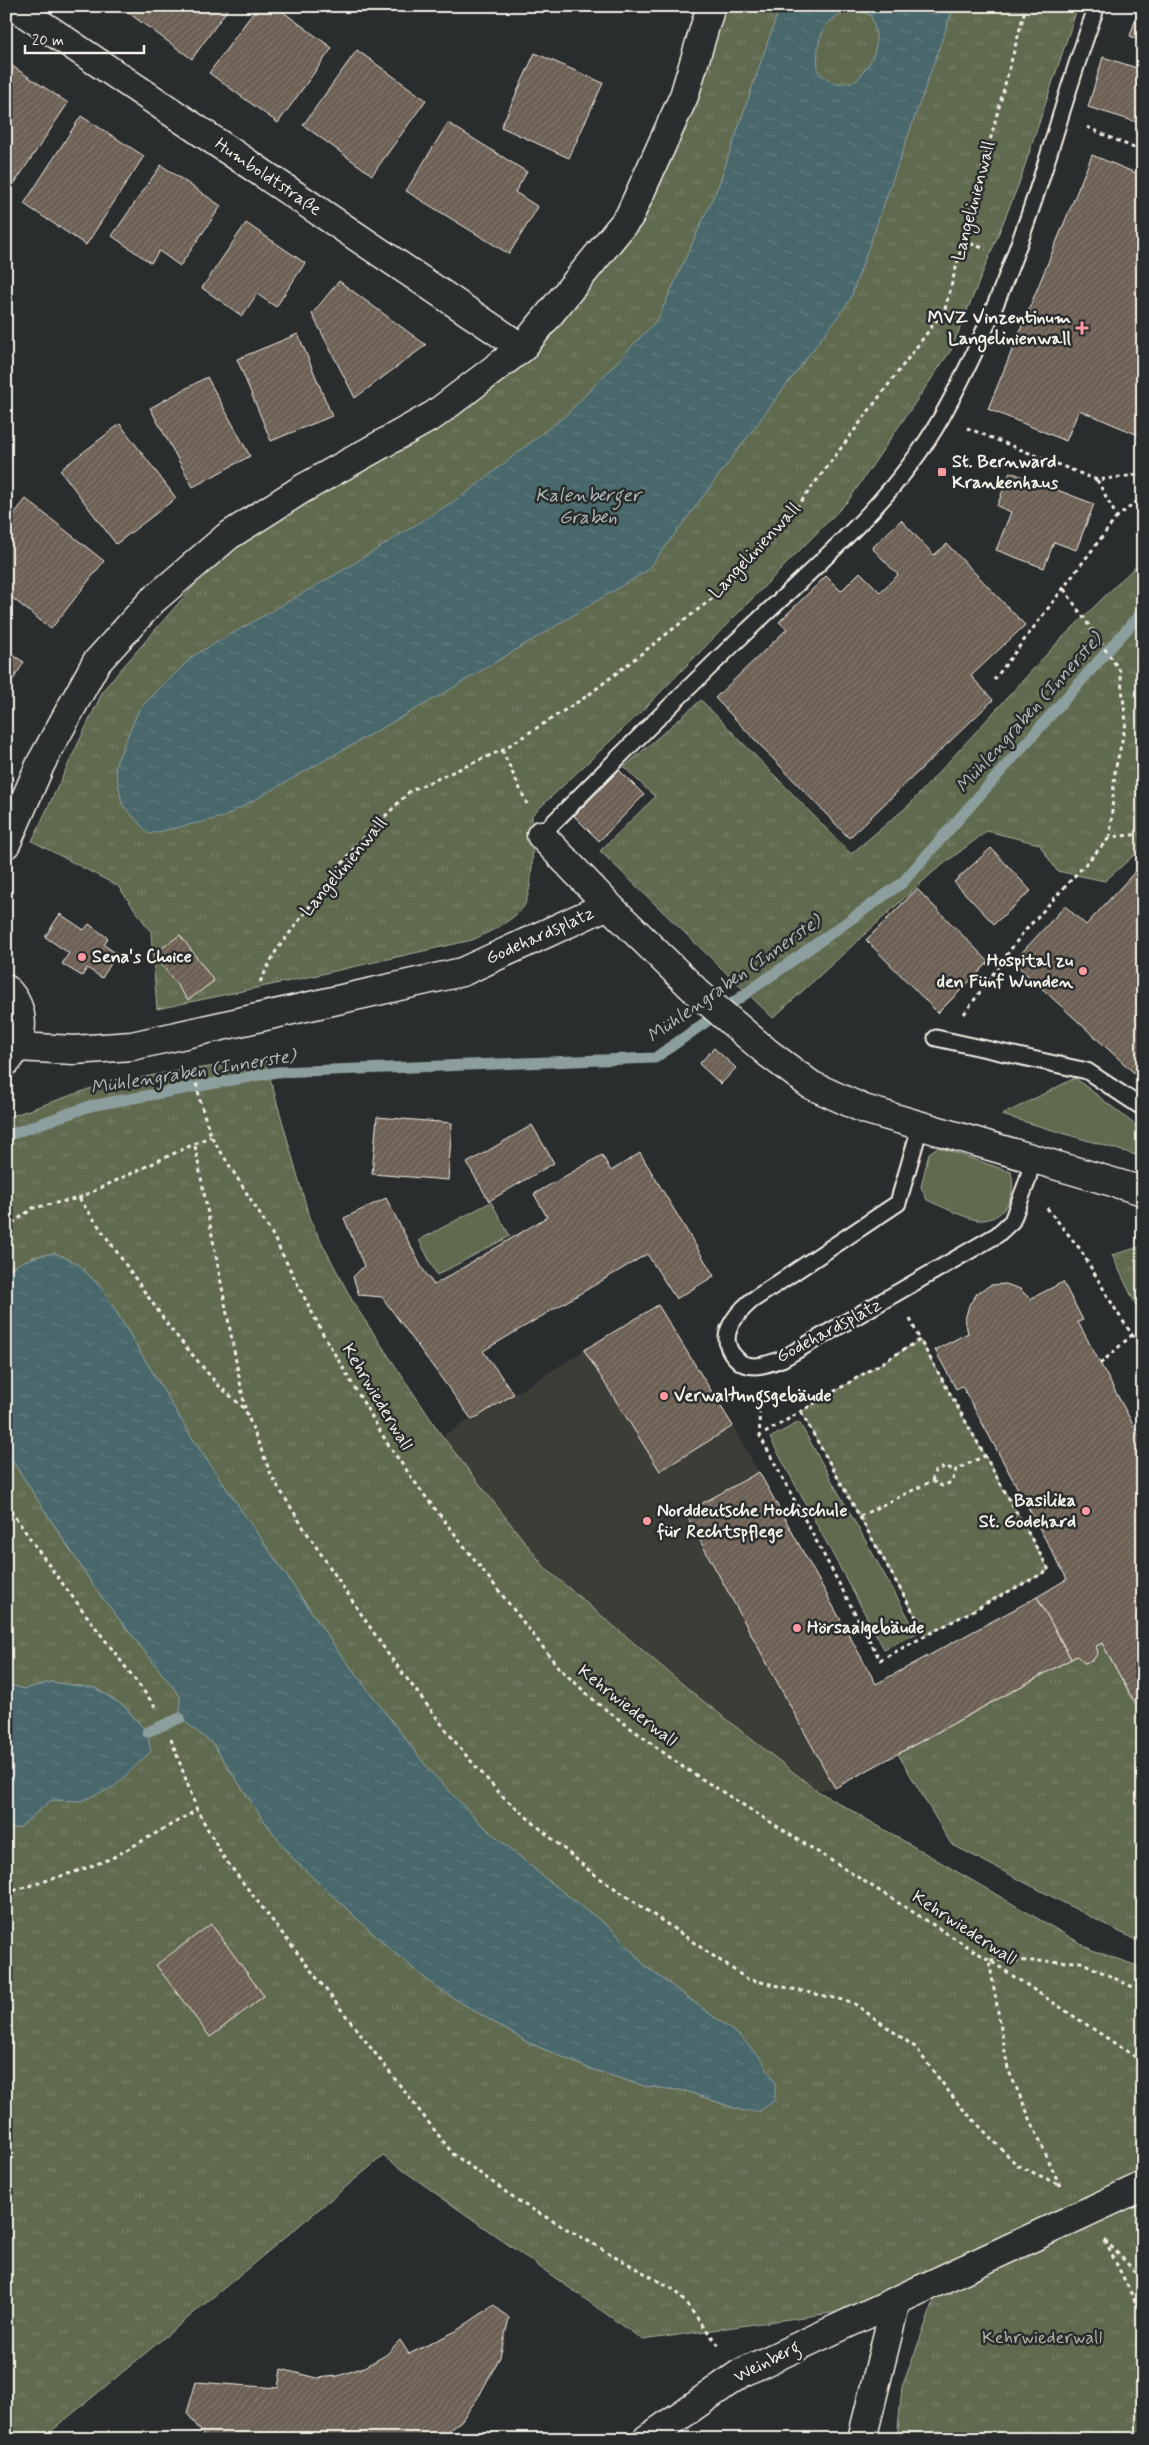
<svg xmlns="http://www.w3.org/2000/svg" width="1149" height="2445" viewBox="0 0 1149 2445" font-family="Mynerve,sans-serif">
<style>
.built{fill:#3e3c39}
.grass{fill:#616a50;stroke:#aaae9c}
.park{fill:url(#park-tufts);stroke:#aaae9c}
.water{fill:url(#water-ripples);stroke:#8d9e9e;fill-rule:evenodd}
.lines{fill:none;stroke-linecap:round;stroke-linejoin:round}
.stream{stroke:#8d9e9e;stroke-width:11}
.building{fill:url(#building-hatch);stroke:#f4f1e8}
.lane-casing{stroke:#f4f1e8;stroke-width:19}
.street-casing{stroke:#f4f1e8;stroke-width:31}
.path{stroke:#f4f1e8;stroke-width:3;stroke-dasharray:4 4;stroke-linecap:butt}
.lane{stroke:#2a2d2e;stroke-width:15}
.street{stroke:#2a2d2e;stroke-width:28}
.poi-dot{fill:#ff9aa2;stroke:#2a2d2e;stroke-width:2}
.labels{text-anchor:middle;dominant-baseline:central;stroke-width:5;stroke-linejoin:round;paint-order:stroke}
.street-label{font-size:18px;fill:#f4f1e8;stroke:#2a2d2e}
.poi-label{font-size:18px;font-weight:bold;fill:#f4f1e8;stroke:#2a2d2e;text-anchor:start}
.park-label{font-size:18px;fill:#b2b4a4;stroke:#2a2d2e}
.water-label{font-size:19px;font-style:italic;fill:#b0bab6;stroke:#2a2d2e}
</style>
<defs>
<pattern id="park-tufts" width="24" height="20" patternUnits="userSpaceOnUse" patternTransform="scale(1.25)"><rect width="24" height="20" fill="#616a50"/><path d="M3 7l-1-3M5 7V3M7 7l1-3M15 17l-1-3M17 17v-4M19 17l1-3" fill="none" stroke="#788069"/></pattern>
<pattern id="water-ripples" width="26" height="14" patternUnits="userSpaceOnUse" patternTransform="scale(1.25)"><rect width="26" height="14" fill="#49676c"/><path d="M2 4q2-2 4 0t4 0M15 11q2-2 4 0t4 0" fill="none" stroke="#647d81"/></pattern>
<pattern id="building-hatch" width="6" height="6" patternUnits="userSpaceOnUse" patternTransform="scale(1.25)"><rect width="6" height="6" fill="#6c5f53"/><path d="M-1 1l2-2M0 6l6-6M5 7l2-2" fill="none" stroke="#82766c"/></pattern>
</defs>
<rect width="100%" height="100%" fill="#2a2d2e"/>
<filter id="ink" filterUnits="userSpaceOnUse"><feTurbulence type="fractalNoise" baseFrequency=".02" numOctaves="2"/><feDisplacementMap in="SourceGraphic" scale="10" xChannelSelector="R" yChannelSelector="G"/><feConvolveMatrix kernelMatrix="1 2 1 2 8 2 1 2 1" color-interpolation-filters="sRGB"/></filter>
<g filter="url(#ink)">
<polygon class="built" points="658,1305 733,1426 876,1684 1037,1597 1071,1659 835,1788 816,1790 698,1697 546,1569 442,1436 514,1394"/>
<g class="grass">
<polygon points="1075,1078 1143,1131 1143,1157 1002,1115"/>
<path d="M938 1147 1011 1172C1017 1194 1005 1222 978 1220 967 1219 939 1205 927 1200L921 1187 929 1153Z"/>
<polygon points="491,1202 510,1236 437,1275 419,1240"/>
<polygon points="799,1422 917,1633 884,1649 770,1438"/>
</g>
<g class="park">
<path d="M716 6H1078L1018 186 951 350 848 501 640 713 532 815C532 839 535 882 525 904 519 918 486 934 472 940L304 978 157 1009 151 932 118 886 32 841 104 689 222 553 437 416 634 218Z"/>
<polygon points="1143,559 1143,847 1105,881 1057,871 1039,844 987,831 933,872 773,1018 600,851 655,797 624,767 701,700 851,854 909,805 1058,642"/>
<polygon points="265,1060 310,1220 354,1304 442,1436 546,1569 698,1697 816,1790 1092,1950 1143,1968 1143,2439 897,2439 902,2387 945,2272 845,2311 643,2340 383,2156 42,2439 6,2439 6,1829 19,1828 51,1800 81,1800 147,1732 124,1706 95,1688 51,1682 24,1689 6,1684 6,1451 97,1591 180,1696 181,1718 213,1744 260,1815 293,1859 390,1949 437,1988 527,2042 588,2068 644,2086 686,2091 743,2111 741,2037 645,1966 614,1931 546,1879 481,1824 430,1771 336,1648 194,1441 103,1290 78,1264 55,1253 34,1257 12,1267 6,1273 6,1118 92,1088 169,1072"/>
<polygon points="1143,1246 1143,1320 1112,1255"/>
<polygon points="920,1340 1049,1570 926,1635 801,1412"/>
<polygon points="1102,1643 1143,1719 1143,1944 951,1844 898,1754 1077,1656 1084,1663 1092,1661 1098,1653 1096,1646"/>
</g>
<g class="water">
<path d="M780 6H954L850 300 648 570 446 692 224 817 149 834 122 804 115 766 139 709 193 656 345 569 465 494 566 415 658 319 719 184ZM860 10 871 16C882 45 875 58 856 81 836 85 833 84 818 71 815 38 824 12 860 10Z"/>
<path d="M55 1253 78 1264 103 1290 194 1441 336 1648 430 1771 481 1824 546 1879 614 1931 645 1966 741 2037 762 2060 775 2082V2100L760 2111H743L686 2091 644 2086 588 2068 527 2042 437 1988 390 1949 293 1859 260 1815 213 1744 180 1718V1696L97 1591 6 1451V1273C19 1260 38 1256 55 1253Z"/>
<polygon points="51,1682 95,1688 124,1706 147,1732 151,1751 114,1787 81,1801 51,1800 19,1828 6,1829 6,1684 24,1689"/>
</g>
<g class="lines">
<g class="stream">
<polyline points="6,1136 90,1106 277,1072 655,1058 902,883 1143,611"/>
<polyline points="147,1732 180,1718"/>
</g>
</g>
<g class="building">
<polygon points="125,6 230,6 192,59 123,9"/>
<polygon points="258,6 275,6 332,48 278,123 209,73"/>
<polygon points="1140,6 1143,6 1143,41 1130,36"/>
<polygon points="357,50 426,100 372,175 303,125"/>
<polygon points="535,53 603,83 569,158 501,127"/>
<polygon points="1103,57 1143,70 1143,124 1088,107"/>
<polygon points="6,62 68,103 6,196"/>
<polygon points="81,116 144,156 86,245 24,204"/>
<polygon points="448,123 527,172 515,192 538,207 509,254 406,191"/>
<polygon points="1092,155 1143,176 1143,437 1079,410 1066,441 988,409"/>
<polygon points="161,165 221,206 180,266 159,251 151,263 112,236"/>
<polygon points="246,223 305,263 276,307 257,294 242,316 202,288"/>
<polygon points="339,281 426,345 355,398 312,314"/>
<polygon points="298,334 332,416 271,441 237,359"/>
<polygon points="207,377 250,456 193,487 150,408"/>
<polygon points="120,424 176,498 116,544 60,470"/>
<polygon points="1010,472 1094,504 1076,550 1054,542 1044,568 996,550 1011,512 997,506"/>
<polygon points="26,499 104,561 51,629 6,593 6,524"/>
<polygon points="901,520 934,555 947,544 1025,625 971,676 993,700 849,838 715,698 787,629 779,622 826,576 841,591 860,572 880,592 898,575 872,548"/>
<polygon points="6,651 24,662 6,691"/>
<polygon points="619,770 644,795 599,841 574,816"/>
<polygon points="991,848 1031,891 994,924 954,882"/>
<polygon points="1143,863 1143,1081 1013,962 1065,906 1086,925"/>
<polygon points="917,889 989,962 938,1013 866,940"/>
<polygon points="60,914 84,930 89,924 108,938 104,945 117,954 102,978 87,968 82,976 62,964 69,953 45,937"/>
<polygon points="180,935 214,981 188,1000 154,954"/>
<polygon points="714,1048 736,1068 721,1084 699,1064"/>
<polygon points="377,1117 452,1123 448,1180 372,1174"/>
<polygon points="532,1125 554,1163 489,1201 467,1163"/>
<polygon points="640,1153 714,1276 676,1299 647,1254 483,1351 514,1394 472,1420 382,1297 359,1295 353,1277 364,1266 344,1218 386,1198 422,1268 434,1285 547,1217 534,1194 602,1155 611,1171"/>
<polygon points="1063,1282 1083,1320 1078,1322 1143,1443 1143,1711 1131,1696 1102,1643 1096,1646 1098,1653 1092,1661 1084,1663 1077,1656 1071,1659 1037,1597 1067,1579 962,1386 956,1389 935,1350 968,1333 965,1320 969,1305 978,1292 991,1285 1006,1284 1020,1289 1030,1299"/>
<polygon points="658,1305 733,1426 660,1471 584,1350"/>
<polygon points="759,1472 876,1684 1037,1597 1071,1659 835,1788 685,1513"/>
<polygon points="211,1924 264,1996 210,2037 156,1965"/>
<polygon points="494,2305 509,2318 500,2357 479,2396 461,2421 438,2439 201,2439 203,2434 187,2413 196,2382 278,2388 281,2369 316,2378 338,2376 364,2367 386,2355 400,2340 409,2354 456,2331"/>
</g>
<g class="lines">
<g class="lane-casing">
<g id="lane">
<path d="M541 835C609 767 676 699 745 633 813 568 895 500 941 418 983 343 1014 263 1040 182 1059 123 1075 64 1097 6"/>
<polyline points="936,1038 1087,1071 1143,1108"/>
<path d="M920 1127 898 1203 751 1301C735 1315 716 1337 735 1357 737 1359 740 1363 744 1364 756 1369 770 1363 782 1359L997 1235 1012 1221 1027 1182 1033 1159"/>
</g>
</g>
<g class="street-casing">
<g id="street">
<polyline points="14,6 522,348"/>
<polyline points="541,835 608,905 699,994 768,1053 811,1085 864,1109 1143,1191"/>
<polyline points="6,844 41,763 96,663 152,601 228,536 302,489 434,415 522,348 629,217 684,96 711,6"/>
<path d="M6 989C27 1010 24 1039 8 1060"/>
<polyline points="17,1047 74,1050 132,1046 462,972 608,905"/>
<polyline points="647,2439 741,2373 1143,2186"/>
<polyline points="862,2439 896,2301"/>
</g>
</g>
<g class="path">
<polyline points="1087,127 1143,152"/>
<polyline points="963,241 986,249"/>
<polyline points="967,428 1097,480 1143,474"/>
<polyline points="1097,480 1117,517 1143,497"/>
<polyline points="1064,589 1120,671 1126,723 1115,771 1110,837 1143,834"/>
<polyline points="994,680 1117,517"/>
<polyline points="502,750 527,804"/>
<polyline points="260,982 276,951 355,847 410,791 502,750 587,696 718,594 785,523 945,309 1026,6"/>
<polyline points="964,1014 1022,934 1110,837"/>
<polyline points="193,1068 201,1105 211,1136 271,1232 323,1334 389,1446 422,1492 559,1668 597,1703 683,1767 989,1960 1143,2062"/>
<polyline points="195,1146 245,1408"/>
<polyline points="79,1198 170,1328 217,1384 245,1409 272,1477 305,1530 388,1654 463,1752 502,1796 591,1872 747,1979 852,2002 915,2047 959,2105 1017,2165 1060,2185"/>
<polyline points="1047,1208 1080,1249 1117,1312 1143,1351"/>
<polyline points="6,1228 33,1208 79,1198 211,1136"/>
<polyline points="910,1319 920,1340"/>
<polyline points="1100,1364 1133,1334 1143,1332"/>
<polyline points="758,1394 760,1436 880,1660 1049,1570 920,1340 760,1436"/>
<polyline points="801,1412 926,1635"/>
<polyline points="932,1481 942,1486 952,1482 956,1470 986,1455"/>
<polyline points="6,1504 53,1571 158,1710"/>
<polyline points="860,1516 932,1481 935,1471 945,1467 956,1470"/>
<polyline points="171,1739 197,1810 224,1858 453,2154 523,2204 676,2291 720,2347"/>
<polyline points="6,1893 81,1870 112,1858 197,1810"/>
<polyline points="1060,2186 1008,2069 989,1960 1081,1962 1143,1992"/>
<polyline points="1105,2240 1143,2280"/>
<polyline points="1105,2241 1143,2317"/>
</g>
<use href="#lane" class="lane"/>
<use href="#street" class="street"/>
</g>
</g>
<g class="poi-dot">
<path d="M1079.5 320.5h5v5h5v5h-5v5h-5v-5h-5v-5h5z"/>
<rect x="937" y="467" width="10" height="10" rx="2.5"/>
<circle cx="82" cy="957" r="5"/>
<circle cx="1083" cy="971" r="5"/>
<circle cx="664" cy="1396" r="5"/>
<circle cx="1086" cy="1511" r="5"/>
<circle cx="647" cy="1521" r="5"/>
<circle cx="797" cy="1628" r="5"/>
</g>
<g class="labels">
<g class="street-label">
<text transform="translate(268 177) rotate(34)">Humboldtstraße</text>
<text transform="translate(974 201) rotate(-75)">Langelinienwall</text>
<text transform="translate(755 551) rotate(-47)">Langelinienwall</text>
<text transform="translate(344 867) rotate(-50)">Langelinienwall</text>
<text transform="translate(540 936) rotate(-24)">Godehardsplatz</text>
<text transform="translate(829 1331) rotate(-28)">Godehardsplatz</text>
<text transform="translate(377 1397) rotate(59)">Kehrwiederwall</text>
<text transform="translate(627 1706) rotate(38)">Kehrwiederwall</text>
<text transform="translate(964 1928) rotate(33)">Kehrwiederwall</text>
<text transform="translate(767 2362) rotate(-27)">Weinberg</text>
</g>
<g class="poi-label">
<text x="1071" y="318" text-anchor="end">MVZ Vinzentinum<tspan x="1071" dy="21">Langelinienwall</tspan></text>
<text x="952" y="462">St. Bernward<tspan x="952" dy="21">Krankenhaus</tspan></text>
<text x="92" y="957">Sena's Choice</text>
<text x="1073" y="961" text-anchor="end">Hospital zu<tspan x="1073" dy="21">den Fünf Wunden</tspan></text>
<text x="674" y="1396">Verwaltungsgebäude</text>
<text x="1076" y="1501" text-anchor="end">Basilika<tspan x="1076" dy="21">St. Godehard</tspan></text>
<text x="657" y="1511">Norddeutsche Hochschule<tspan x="657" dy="21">für Rechtspflege</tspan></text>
<text x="807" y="1628">Hörsaalgebäude</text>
</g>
<g class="park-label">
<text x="1042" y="2338">Kehrwiederwall</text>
</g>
<g class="water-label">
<text x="588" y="495">Kalenberger<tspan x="588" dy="22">Graben</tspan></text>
<text transform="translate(1029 713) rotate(-48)">Mühlengraben (Innerste)</text>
<text transform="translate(734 979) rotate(-35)">Mühlengraben (Innerste)</text>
<text transform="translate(193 1072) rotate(-9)">Mühlengraben (Innerste)</text>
</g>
</g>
<rect width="1149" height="2445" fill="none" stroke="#2a2d2e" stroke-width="25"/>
<rect x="12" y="12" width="1124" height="2420" fill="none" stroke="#f4f1e8" stroke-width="2" filter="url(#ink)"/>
<path d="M25 45v8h119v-8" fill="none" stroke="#f4f1e8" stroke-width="2.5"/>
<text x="32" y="45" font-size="15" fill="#f4f1e8" stroke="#2a2d2e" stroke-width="4" paint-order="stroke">20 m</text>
</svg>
